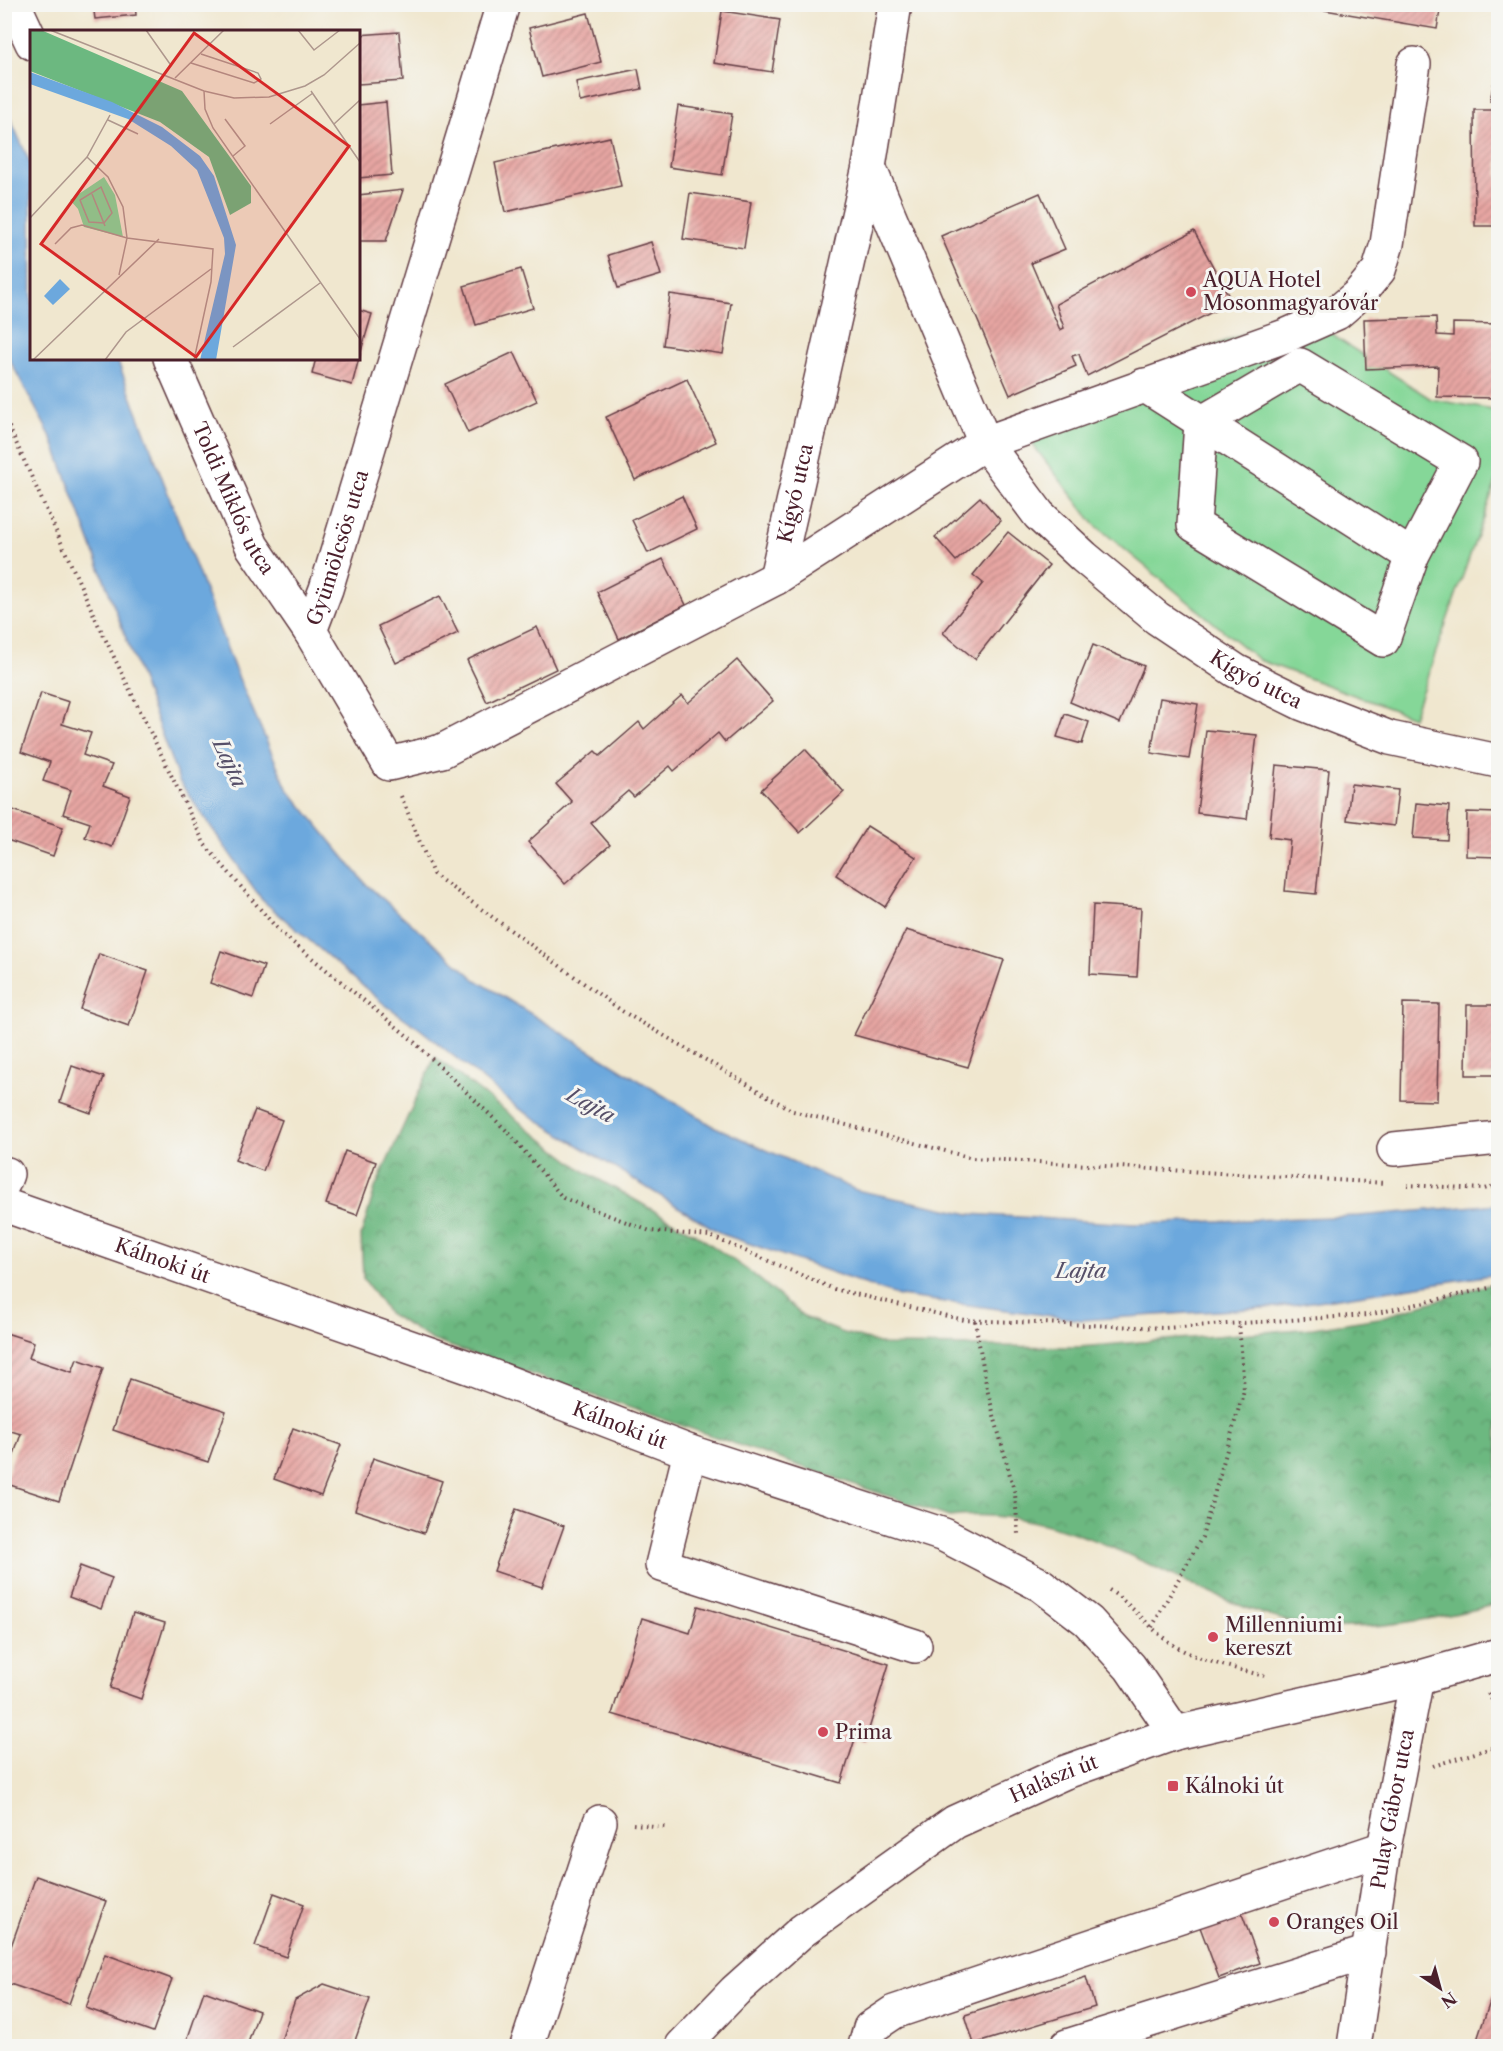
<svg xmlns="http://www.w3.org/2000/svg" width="1503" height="2051" viewBox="0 0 1503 2051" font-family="'Libre Caslon Text',serif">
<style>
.green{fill:#85d798;stroke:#687b62;stroke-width:1.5}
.forest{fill:url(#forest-crowns);stroke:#5b6c56;stroke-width:1.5}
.water{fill:#6ca8dd;stroke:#5b6484;stroke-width:1.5}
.building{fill:url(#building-hatch)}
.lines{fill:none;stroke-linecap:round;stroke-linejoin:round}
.minor-casing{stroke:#633d44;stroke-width:36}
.major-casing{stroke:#633d44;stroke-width:36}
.path{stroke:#633d44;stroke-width:4;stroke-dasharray:1.5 4.5;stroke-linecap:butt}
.minor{stroke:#fff;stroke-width:33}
.major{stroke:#fff;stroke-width:33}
.poi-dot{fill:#d1495b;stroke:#f6f6f2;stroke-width:2}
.labels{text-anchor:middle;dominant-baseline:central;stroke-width:6;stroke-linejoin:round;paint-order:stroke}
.poi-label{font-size:20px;fill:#4a1f2b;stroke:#f6f6f2;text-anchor:start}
.street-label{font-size:20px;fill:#4a1f2b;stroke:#f6f6f2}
.water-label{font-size:21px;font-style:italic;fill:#564f69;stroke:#f6f6f2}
.inset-road{fill:none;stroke:#ae978d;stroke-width:1.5}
.view{fill:#d62828;fill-opacity:0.15;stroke:#d62828;stroke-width:3}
.inset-edge{fill:none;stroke:#4a1f2b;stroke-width:3}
</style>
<defs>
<pattern id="forest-crowns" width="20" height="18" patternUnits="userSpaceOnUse" patternTransform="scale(1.5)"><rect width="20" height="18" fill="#6cb880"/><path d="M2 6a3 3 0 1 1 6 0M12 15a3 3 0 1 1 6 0" fill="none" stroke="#5b9569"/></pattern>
<pattern id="building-hatch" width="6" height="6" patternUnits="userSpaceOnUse" patternTransform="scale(1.5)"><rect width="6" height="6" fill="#e7a6a3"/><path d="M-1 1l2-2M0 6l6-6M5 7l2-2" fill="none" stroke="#bd8785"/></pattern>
</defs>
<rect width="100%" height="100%" fill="#f6f6f2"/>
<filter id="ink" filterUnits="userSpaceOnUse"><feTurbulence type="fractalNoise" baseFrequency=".0167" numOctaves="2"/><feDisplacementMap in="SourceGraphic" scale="12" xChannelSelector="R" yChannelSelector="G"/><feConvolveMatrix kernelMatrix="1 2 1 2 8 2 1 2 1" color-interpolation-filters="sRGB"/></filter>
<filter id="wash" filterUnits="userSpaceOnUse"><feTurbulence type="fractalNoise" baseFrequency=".008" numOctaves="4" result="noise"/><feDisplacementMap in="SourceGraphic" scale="24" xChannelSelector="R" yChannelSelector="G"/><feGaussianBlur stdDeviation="1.35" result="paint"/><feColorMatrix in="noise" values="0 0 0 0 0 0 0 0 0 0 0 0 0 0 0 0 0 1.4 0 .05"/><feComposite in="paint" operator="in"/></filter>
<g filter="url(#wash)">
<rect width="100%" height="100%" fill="#f0e7cf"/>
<polygon class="green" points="1308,308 1338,339 1431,399 1498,411 1498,476 1413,717 1259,660 1094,524 1017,424"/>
<path class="forest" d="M435 1057 584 1171 697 1235 753 1274 806 1318 841 1332 885 1345 1079 1347 1313 1328 1379 1318 1498 1282V1604C1450 1616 1401 1626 1351 1627 1339 1627 1326 1629 1314 1627 1185 1604 1087 1502 949 1517L432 1340 388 1313 363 1278 361 1236 375 1188Z"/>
<polygon class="water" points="5,107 31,165 32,358 117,359 234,667 287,788 366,884 476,980 713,1126 856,1190 970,1214 1134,1224 1359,1216 1498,1204 1498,1274 1278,1307 1082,1320 899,1296 722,1234 518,1108 420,1029 384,1004 262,900 179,781 52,439 5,351"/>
<g id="blocks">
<g class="building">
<polygon points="93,4 135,4 136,15 95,19"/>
<polygon points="1289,4 1441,4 1437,29"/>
<polygon points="722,11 780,20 772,72 714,63"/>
<polygon points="588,13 601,62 542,77 529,28"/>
<polygon points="399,32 403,81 358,84 358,35"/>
<polygon points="1497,67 1498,67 1498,102 1490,101"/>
<polygon points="638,69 642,89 580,102 576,82"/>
<polygon points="386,102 392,175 358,178 358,105"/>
<polygon points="678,106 732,114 722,175 669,167"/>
<polygon points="1474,110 1498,110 1498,226 1475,226"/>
<polygon points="610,137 621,186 505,212 495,163"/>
<polygon points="403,190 386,241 358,241 358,195"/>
<polygon points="690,193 751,202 744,248 683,239"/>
<polygon points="1040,193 1065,249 1031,263 1060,330 1064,328 1056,304 1194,231 1232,302 1087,376 1079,354 1072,356 1076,366 1010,395 941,236"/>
<polygon points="651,242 661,275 618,288 608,255"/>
<polygon points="521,269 533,308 476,325 464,286"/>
<polygon points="670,294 731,303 723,354 663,345"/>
<polygon points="358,310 372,314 359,358 358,358"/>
<polygon points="1436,317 1437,335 1453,336 1453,323 1498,324 1498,398 1437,397 1438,366 1366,369 1364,319"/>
<polygon points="514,352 537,401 468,433 445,384"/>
<polygon points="316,358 359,358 352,385 312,374"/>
<polygon points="687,379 716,442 635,480 606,417"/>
<polygon points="682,496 697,529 648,553 632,520"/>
<polygon points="980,497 1001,521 956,561 935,537"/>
<polygon points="1008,532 1049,565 975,659 943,633 983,583 973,575"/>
<polygon points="663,559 686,605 619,639 597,592"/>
<polygon points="440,596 458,633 396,663 378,626"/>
<polygon points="537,627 556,669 487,702 467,660"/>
<polygon points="1093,645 1144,666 1120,723 1070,702"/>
<polygon points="737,660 773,701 725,742 718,733 674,771 670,766 634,797 628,791 591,823 610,845 565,884 528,842 572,802 556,784 595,751 600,756 639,722 644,729 682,695 688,703"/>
<polygon points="41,693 69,702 62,724 91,733 83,755 112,765 103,786 130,796 112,847 85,837 90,823 63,814 71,790 43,781 50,762 21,752"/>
<polygon points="1160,698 1198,704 1189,759 1151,753"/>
<polygon points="1065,714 1089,722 1082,744 1057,737"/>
<polygon points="1206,730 1257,735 1247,819 1197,813"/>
<polygon points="805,749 844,792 800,833 761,790"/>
<polygon points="1276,765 1329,770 1316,894 1285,891 1290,840 1269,837"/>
<polygon points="1351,784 1398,790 1394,826 1347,820"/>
<polygon points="1416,803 1449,806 1447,840 1413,838"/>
<polygon points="4,807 63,827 53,856 4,839"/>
<polygon points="1467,812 1498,813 1498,857 1466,856"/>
<polygon points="867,826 916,857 885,907 836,875"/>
<polygon points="1093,905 1141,908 1137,977 1090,974"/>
<polygon points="906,930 1004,960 968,1067 854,1035"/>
<polygon points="221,951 264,966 253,998 210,983"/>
<polygon points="99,954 148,971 129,1026 80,1009"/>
<polygon points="1403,1003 1439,1004 1437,1101 1401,1100"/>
<polygon points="1467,1005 1498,1005 1498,1075 1466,1075"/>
<polygon points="72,1066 104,1077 91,1113 60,1102"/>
<polygon points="255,1110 282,1120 263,1171 235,1160"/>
<polygon points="345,1151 376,1162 357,1215 326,1204"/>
<polygon points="6,1333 34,1342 29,1358 72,1372 77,1359 103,1368 59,1501 4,1483 21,1434 4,1429"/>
<polygon points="130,1379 226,1411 208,1462 113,1430"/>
<polygon points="293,1428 341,1445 321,1496 274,1479"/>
<polygon points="373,1458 442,1481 424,1533 355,1510"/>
<polygon points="516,1509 564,1526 542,1587 494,1571"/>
<polygon points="80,1566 112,1578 101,1609 69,1597"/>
<polygon points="698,1606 889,1664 865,1742 855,1739 841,1783 612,1714 642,1618 690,1633"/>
<polygon points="133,1613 165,1623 141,1699 110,1688"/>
<polygon points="36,1876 106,1901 69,2004 4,1982 4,1966"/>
<polygon points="1232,1887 1260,1963 1219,1978 1191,1903"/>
<polygon points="274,1893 304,1904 286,1957 255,1946"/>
<polygon points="105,1954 172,1979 153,2032 86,2008"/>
<polygon points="1086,1977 1095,2007 974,2044 965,2015"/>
<polygon points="1498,1979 1498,2046 1475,2046 1482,2025"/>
<polygon points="324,1984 370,1999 353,2046 279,2046 295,2000"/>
<polygon points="204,1991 259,2011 247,2046 185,2046"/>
</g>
</g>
</g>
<g filter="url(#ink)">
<use href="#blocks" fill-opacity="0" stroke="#633d44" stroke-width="1.5"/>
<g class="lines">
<g class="minor-casing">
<g id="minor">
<polyline points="14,4 32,43"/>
<path id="s1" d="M869 167 985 443 1039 515 1084 557 1157 618 1236 671 1303 704 1390 738 1498 761"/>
<path id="s2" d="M170 358 252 546 310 631 389 764 442 751 776 578 985 443 1285 336 1337 313 1359 294 1379 270 1387 244 1414 64"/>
<polygon points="1300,365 1461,462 1412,556 1383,640 1194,525 1201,423"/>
<polyline points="1144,385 1412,556"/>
<path id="s3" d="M776 578 869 167 895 4"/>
<path id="s4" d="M310 631 326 589 503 4"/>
<polyline points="1394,1149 1498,1138"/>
<polyline points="4,1182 7,1174"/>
<path id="s5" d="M4 1205 476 1370 690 1452 944 1535 1041 1585 1088 1621 1130 1667 1175 1733"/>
<polyline points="690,1452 662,1565 915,1646"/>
<polyline points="527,2046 600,1822"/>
<polyline points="865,2046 870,2028 894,2012 1384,1848"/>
<polyline points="1067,2046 1369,1952"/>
<path id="s6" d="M1354 2046 1384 1848 1417 1678"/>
</g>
</g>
<g class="major-casing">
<g id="major">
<path id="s7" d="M682 2046 735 1991 802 1931 955 1822 1063 1773 1175 1733 1417 1678 1498 1655"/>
</g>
</g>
<g class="path">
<polyline points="4,416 98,624 205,845 280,932 410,1038 510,1134 563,1198 650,1231 710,1236 834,1289 964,1320 1164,1328 1368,1315 1498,1286"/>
<polyline points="401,796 433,874 622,1011 793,1111 972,1158 1385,1183"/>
<polyline points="1407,1185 1484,1189 1498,1185"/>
<polyline points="975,1321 987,1389 1015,1494 1018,1534"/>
<path d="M1109 1590C1131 1604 1145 1623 1165 1639 1191 1660 1232 1667 1264 1676"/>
<polyline points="1152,1627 1202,1537 1244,1390 1239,1323"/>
<polyline points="1488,1693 1498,1710"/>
<polyline points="1433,1766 1498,1746"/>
<polyline points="633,1824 665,1827"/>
</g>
<use href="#minor" class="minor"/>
<use href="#major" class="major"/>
</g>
</g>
<g class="poi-dot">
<circle cx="1191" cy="292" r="6"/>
<circle cx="1213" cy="1637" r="6"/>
<circle cx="823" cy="1732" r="6"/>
<rect x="1167" y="1780" width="12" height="12" rx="3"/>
<circle cx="1274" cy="1922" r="6"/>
</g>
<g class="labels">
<g class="poi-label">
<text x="1203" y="280">AQUA Hotel<tspan x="1203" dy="23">Mosonmagyaróvár</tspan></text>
<text x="1225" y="1625">Millenniumi<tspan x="1225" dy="23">kereszt</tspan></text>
<text x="835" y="1732">Prima</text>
<text x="1185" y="1786">Kálnoki út</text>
<text x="1286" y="1922">Oranges Oil</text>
</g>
<g class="street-label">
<text stroke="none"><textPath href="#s3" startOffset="87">Kígyó utca</textPath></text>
<text stroke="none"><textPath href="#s2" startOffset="154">Toldi Miklós utca</textPath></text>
<text stroke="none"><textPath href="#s4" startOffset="88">Gyümölcsös utca</textPath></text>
<text stroke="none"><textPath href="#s1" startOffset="663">Kígyó utca</textPath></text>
<text stroke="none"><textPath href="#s5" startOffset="168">Kálnoki út</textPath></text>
<text stroke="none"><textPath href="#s5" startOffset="654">Kálnoki út</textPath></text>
<text stroke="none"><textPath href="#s7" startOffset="462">Halászi út</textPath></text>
<text stroke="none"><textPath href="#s6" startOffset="240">Pulay Gábor utca</textPath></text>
</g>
<g class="water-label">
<text transform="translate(230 763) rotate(65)">Lajta</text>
<text transform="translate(591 1105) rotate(29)">Lajta</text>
<text x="1081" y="1270">Lajta</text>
</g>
</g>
<g transform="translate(30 30)">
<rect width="330" height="330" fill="#f0e7cf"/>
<path d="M74 147 85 165 93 207 54 197 48 179 40 170Z" fill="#85d798"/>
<path d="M0 0H11L152 61 221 156V173L200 185 179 127 130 92 0 41Z" fill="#6cb880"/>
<path d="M0 42 82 72 132 97 170 126 184 146 206 215 186 330H170L195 224 194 208 167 140 141 116 98 89 0 54ZM30 249 40 259 23 275 14 266Z" fill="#6ca8dd"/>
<path class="inset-road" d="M20 0 174 61 204 68 239 67 275 56 294 45 330 13M116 0 140 34M268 0 284 20 310 0M161 33 224 53 231 49 228 43 171 24M145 48 194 0M174 61 175 79 183 98 330 309M281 61 330 132M195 89 215 116 203 126M78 90 108 104M240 94 283 63M304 94 330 70M57 127 78 147 93 177 97 208 89 245M71 157 82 183 74 193 59 192 50 170ZM62 164 75 196M0 188 57 127 80 85M25 214 41 198 52 195 97 208 183 219 181 252 164 330M203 317 290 253M3 330 129 209M75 330 96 302 181 239"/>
<path class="view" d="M164 3 319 116 166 327 11 214Z"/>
<rect width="330" height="330" class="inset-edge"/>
</g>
<rect width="1503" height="2051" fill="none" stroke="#f6f6f2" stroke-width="24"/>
<g transform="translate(1440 1988) rotate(144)" stroke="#f6f6f2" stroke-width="4.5" paint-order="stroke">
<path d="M0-4.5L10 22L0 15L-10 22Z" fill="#4a1f2b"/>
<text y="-9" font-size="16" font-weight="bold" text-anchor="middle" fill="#4a1f2b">N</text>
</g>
</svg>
